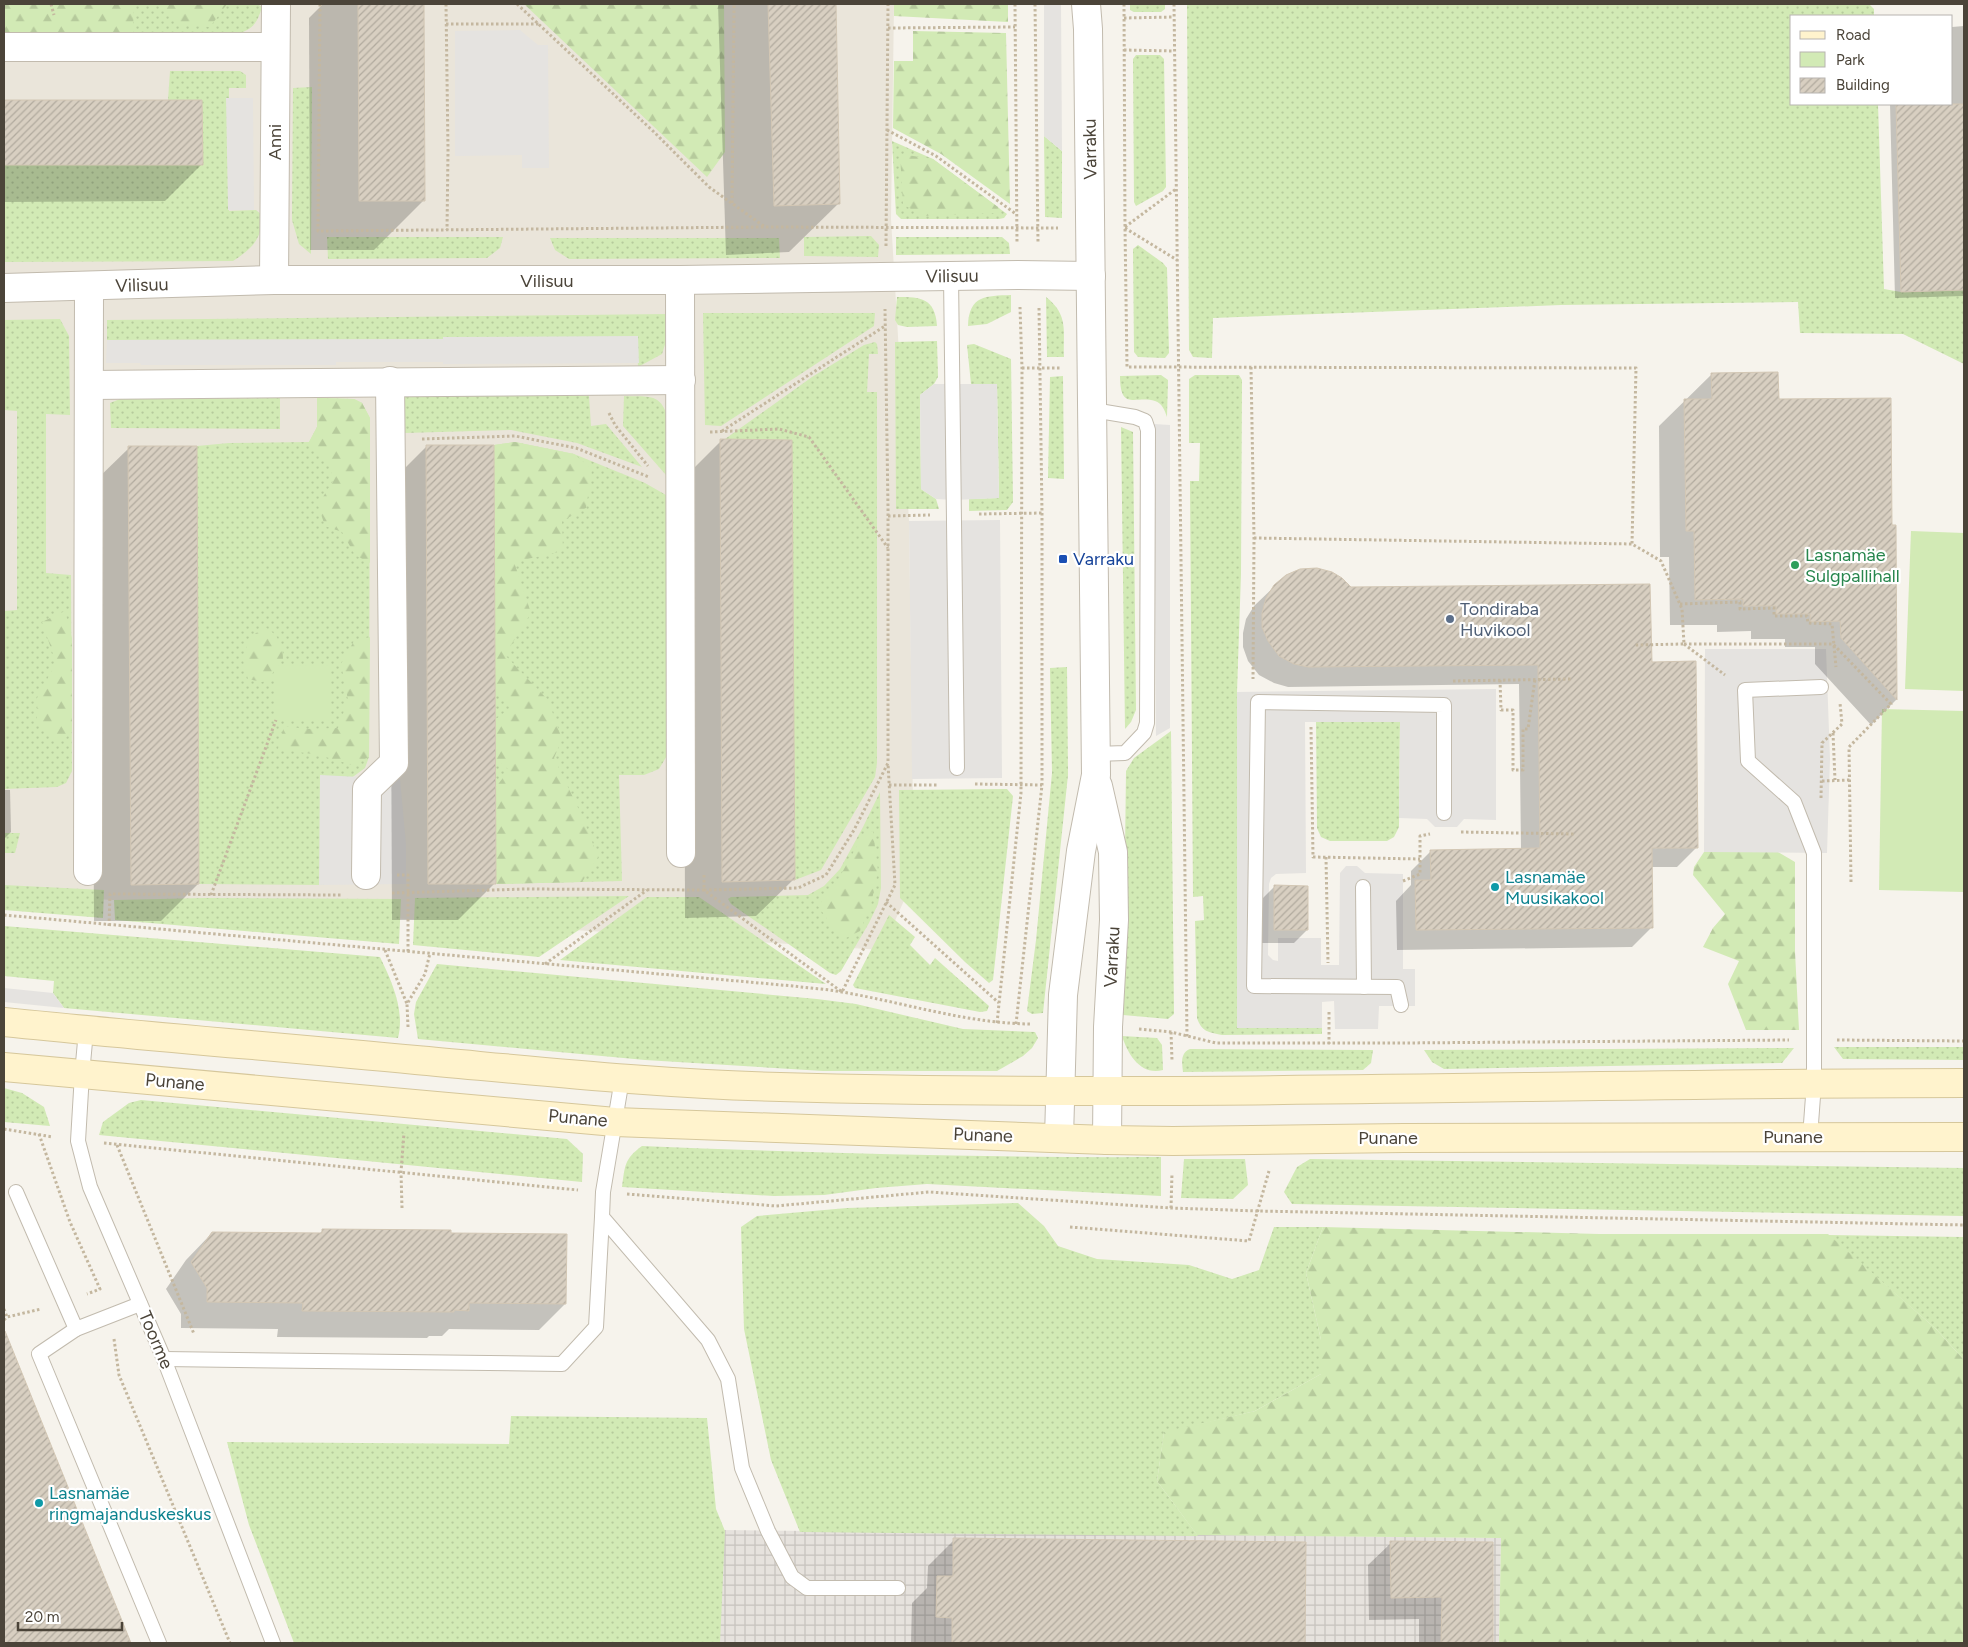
<svg xmlns="http://www.w3.org/2000/svg" width="1968" height="1647" viewBox="0 0 1968 1647" font-family="Figtree,sans-serif">
<style>
.residential{fill:#eae5da}
.industrial{fill:url(#industrial-grid)}
.grass{fill:url(#grass-dots)}
.forest{fill:url(#forest-firs)}
.green{fill:#d2eab5}
.parking{fill:#e5e3e0}
.shadow{fill:#0003}
.building{fill:url(#building-hatch);stroke:#d3c7b4}
.lines{fill:none;stroke-linecap:round;stroke-linejoin:round}
.service-casing{stroke:#c2bbae;stroke-width:16}
.minor-casing{stroke:#c2bbae;stroke-width:30}
.tertiary-casing{stroke:#c2bbae;stroke-width:30}
.secondary-casing{stroke:#d6c79b;stroke-width:30}
.path{stroke:#c4b79f;stroke-width:3;stroke-dasharray:2.5 2.5;stroke-linecap:butt}
.service{stroke:#fff;stroke-width:14}
.minor{stroke:#fff;stroke-width:28}
.tertiary{stroke:#fff;stroke-width:28}
.secondary{stroke:#fff3cd;stroke-width:28}
.transit-dot{fill:#1a4fb4;stroke:#fff;stroke-width:2}
.leisure-dot{fill:#2e9e5b;stroke:#fff;stroke-width:2}
.service-dot{fill:#5c6f8a;stroke:#fff;stroke-width:2}
.culture-dot{fill:#0f9aa8;stroke:#fff;stroke-width:2}
.labels{text-anchor:middle;dominant-baseline:central;stroke-width:4.5;stroke-linejoin:round;paint-order:stroke}
.street-label{font-size:18px;fill:#4b4439;stroke:#fff}
.leisure-label{font-size:18px;fill:#27864d;stroke:#fff;text-anchor:start}
.transit-label{font-size:18px;fill:#164399;stroke:#fff;text-anchor:start}
.service-label{font-size:18px;fill:#4e5e75;stroke:#fff;text-anchor:start}
.culture-label{font-size:18px;fill:#0d838f;stroke:#fff;text-anchor:start}
</style>
<defs>
<pattern id="industrial-grid" width="8" height="8" patternUnits="userSpaceOnUse" patternTransform="scale(1.25)"><rect width="8" height="8" fill="#e6e2dd"/><path d="M0 4h8M4 0v8" fill="none" stroke="#c7c3be"/></pattern>
<pattern id="grass-dots" width="8" height="8" patternUnits="userSpaceOnUse" patternTransform="scale(1.25)"><rect width="8" height="8" fill="#d2eab5"/><path d="M2 2h.1M6 6h.1" fill="none" stroke="#b6ca9c" stroke-width="1.8" stroke-linecap="round"/></pattern>
<pattern id="forest-firs" width="22" height="20" patternUnits="userSpaceOnUse" patternTransform="scale(1.25)"><rect width="22" height="20" fill="#d2eab5"/><path d="M5 1l3.5 6h-7zM16 11l3.5 6h-7z" fill="#b6ca9c"/></pattern>
<pattern id="building-hatch" width="6" height="6" patternUnits="userSpaceOnUse" patternTransform="scale(1.25)"><rect width="6" height="6" fill="#d8cfc1"/><path d="M-1 1l2-2M0 6l6-6M5 7l2-2" fill="none" stroke="#b1aa9e"/></pattern>
</defs>
<rect width="100%" height="100%" fill="#f6f3ec"/>
<polygon class="residential" points="4,4 894,4 891,219 909,521 914,878 882,950 4,893"/>
<polygon class="industrial" points="723,1530 1501,1538 1499,1643 719,1643"/>
<g class="grass">
<path d="M4 4H257L262 7C258 20 255 28 240 33L4 32Z"/>
<polygon points="1130,4 1165,4 1165,9 1161,12 1134,12 1130,10"/>
<polygon points="1187,4 1869,4 1874,9 1874,16 1792,16 1792,104 1878,104 1884,289 1901,292 1964,290 1964,364 1903,334 1800,333 1798,302 1561,305 1213,318 1212,358 1193,357 1189,350"/>
<polygon points="1136,55 1160,55 1164,59 1166,187 1163,191 1136,206 1134,202 1133,59"/>
<path d="M170 71H240L246 75V88H229V211L256 210 262 215C262 239 253 248 233 261L4 262V165H203L202 100H168Z"/>
<polygon points="312,87 311,254 299,244 292,220 293,88"/>
<polygon points="1044,136 1062,151 1062,218 1045,217"/>
<polygon points="892,141 933,159 1007,214 1004,218 999,219 901,219 896,214"/>
<polygon points="871,236 879,245 878,257 804,256 804,237"/>
<polygon points="327,237 503,237 500,248 487,258 328,259"/>
<polygon points="896,237 1002,237 1009,243 1010,254 896,255"/>
<polygon points="550,238 779,238 780,258 569,259 555,250"/>
<polygon points="1138,245 1163,263 1167,268 1169,353 1165,358 1138,357 1134,352 1133,249"/>
<path d="M1011 295V312L987 324 968 326C969 295 986 296 1011 295Z"/>
<path d="M897 297C921 297 935 298 937 326L907 327 898 325 895 320Z"/>
<path d="M1046 297C1069 315 1063 331 1064 357H1047Z"/>
<polygon points="703,313 875,313 874,326 721,426 705,425"/>
<polygon points="668,314 668,335 662,354 638,367 637,339 107,340 107,320"/>
<polygon points="60,319 69,336 70,415 46,414 46,573 71,575 72,771 66,783 57,787 4,789 4,611 17,610 17,411 4,410 4,320"/>
<polygon points="937,341 938,377 934,384 920,395 921,489 936,499 939,509 896,509 895,342"/>
<polygon points="875,342 877,344 878,354 869,354 867,392 877,392 877,763 875,777 821,870 795,880 792,440 725,439 812,377 864,345"/>
<polygon points="974,344 1011,359 1013,502 1007,510 969,511 969,499 999,498 997,384 971,384 967,345"/>
<path d="M1161 375 1168 380 1167 417C1165 411 1162 403 1155 401 1136 395 1120 412 1120 376Z"/>
<path d="M1195 375H1239L1242 380 1241 574 1237 692V1027L1322 1028V1034L1222 1035C1208 1032 1202 1032 1197 1018L1195 921 1204 920 1203 896 1193 897 1190 481H1199L1200 443H1189V379Z"/>
<polygon points="1063,376 1064,479 1048,478 1050,377"/>
<polygon points="405,395 589,396 591,426 606,424 642,467 577,443 511,430 404,433"/>
<path d="M624 396C645 397 661 392 667 416L666 475 623 426Z"/>
<polygon points="280,398 280,429 111,428 110,403 120,399"/>
<polygon points="317,398 354,399 362,403 370,418 369,757 365,768 350,779 324,885 199,884 197,446 229,443 309,442 317,427"/>
<polygon points="1121,427 1133,432 1136,710 1131,722 1125,729"/>
<polygon points="515,442 574,454 645,483 666,495 668,754 659,769 644,775 619,775 622,881 496,884 494,445"/>
<polygon points="1067,667 1068,775 1043,1013 1032,1014 1027,1011 1036,940 1052,773 1050,668"/>
<polygon points="1316,722 1400,722 1399,827 1394,837 1387,841 1330,841 1321,837 1317,828"/>
<polygon points="1171,731 1174,1014 1168,1019 1123,1015 1126,771 1134,758"/>
<polygon points="1007,789 1013,796 993,980 989,983 965,962 900,898 899,790"/>
<polygon points="880,792 881,888 878,904 869,923 841,971 836,975 830,973 731,904 728,899 731,897 808,895 824,886 840,869 863,827"/>
<polygon points="4,833 20,833 15,853 4,853"/>
<polygon points="4,885 104,890 103,918 4,910"/>
<polygon points="629,896 539,957 413,945 415,898"/>
<polygon points="647,897 699,897 826,984 560,960"/>
<polygon points="205,898 401,899 399,944 115,920 114,900"/>
<polygon points="889,915 915,937 910,945 930,965 935,958 989,1006 987,1011 980,1012 855,988 853,985"/>
<path d="M4 926 380 957C392 982 405 1010 398 1038L64 1008 53 993 54 981 4 976Z"/>
<polygon points="437,964 817,999 856,1004 963,1029 1035,1032 1038,1038 1032,1048 1023,1056 997,1071 823,1071 645,1060 418,1039 414,1014 416,1002"/>
<path d="M1122 1036 1157 1038 1162 1045 1163 1070C1141 1076 1128 1055 1122 1036Z"/>
<polygon points="1834,1047 1964,1047 1964,1060 1843,1059"/>
<polygon points="1794,1048 1782,1063 1444,1069 1432,1062 1424,1050"/>
<path d="M1190 1049 1373 1050 1371 1063 1363 1070 1183 1072C1182 1063 1180 1053 1190 1049Z"/>
<polygon points="4,1088 22,1093 44,1107 50,1126 4,1122"/>
<polygon points="141,1100 567,1139 583,1154 582,1182 99,1135 103,1122 129,1103"/>
<path d="M642 1146C815 1153 988 1158 1161 1157V1196L927 1184 876 1188 824 1195 774 1196 622 1187C625 1166 624 1159 642 1146Z"/>
<polygon points="1184,1159 1245,1159 1248,1185 1233,1199 1181,1198"/>
<polygon points="1310,1159 1964,1168 1964,1216 1292,1204 1284,1192 1297,1167"/>
<polygon points="1018,1203 1044,1226 1058,1246 1097,1259 1189,1265 1232,1279 1259,1270 1274,1227 1323,1227 1306,1273 1321,1340 1321,1374 1255,1411 1164,1433 1157,1481 1198,1536 800,1532 771,1460 744,1329 741,1227 757,1216 847,1208"/>
<polygon points="1828,1235 1964,1237 1964,1360 1936,1329"/>
<polygon points="511,1416 707,1418 716,1509 725,1531 720,1643 294,1643 249,1525 227,1442 509,1444"/>
</g>
<g class="forest">
<polygon points="4,4 134,4 133,33 4,32"/>
<polygon points="156,4 227,4 210,27 179,25"/>
<polygon points="524,4 724,4 725,152 707,177"/>
<polygon points="894,4 1008,4 1008,22 894,16"/>
<polygon points="913,31 1006,33 1010,204 941,154 893,128 894,61 913,61"/>
<polygon points="900,154 933,159 998,207 994,213 922,216 903,204"/>
<polygon points="317,398 354,399 362,403 370,418 370,563 355,555 342,532 325,526 318,505 333,481 329,462 309,442 317,427"/>
<polygon points="515,442 574,454 592,469 586,508 562,521 563,551 514,562 531,613 505,655 548,700 562,739 554,758 582,816 598,857 582,882 496,884 496,787 509,770 496,759 496,719 510,708 495,690 494,445"/>
<polygon points="65,611 72,638 72,731 63,741 54,739 37,724 37,698 56,663 42,622"/>
<path d="M265 627C278 635 283 644 283 659L275 667 271 678 262 682 248 679 243 660 249 638Z"/>
<polygon points="370,637 369,757 352,765 319,755 278,749 284,726 306,729 338,728 348,700 341,664 354,641"/>
<polygon points="873,831 878,871 871,904 860,931 842,940 818,906 834,887 863,835"/>
<polygon points="1704,852 1778,852 1795,862 1795,952 1799,1030 1746,1030 1728,984 1739,961 1703,947 1713,928 1725,914 1693,875 1694,867"/>
<polygon points="1323,1227 1599,1234 1828,1234 1936,1329 1964,1360 1964,1643 1499,1643 1501,1538 1197,1535 1157,1481 1164,1432 1255,1411 1321,1374 1321,1340 1306,1273"/>
</g>
<g class="green">
<polygon points="1911,531 1964,533 1964,691 1905,689"/>
<polygon points="330,665 331,721 276,720 276,666"/>
<polygon points="1882,709 1964,711 1964,892 1879,890"/>
</g>
<g class="parking">
<polygon points="1044,4 1061,4 1062,151 1044,136"/>
<polygon points="520,30 538,45 548,45 549,168 522,168 522,155 455,156 455,31"/>
<polygon points="226,98 253,98 254,210 228,210"/>
<polygon points="638,336 639,363 443,364 443,362 336,362 336,365 141,365 140,363 106,363 107,340 443,339 443,337"/>
<polygon points="934,384 997,384 999,498 954,500 936,499 921,489 920,395"/>
<polygon points="1154,424 1170,425 1170,728 1156,736"/>
<polygon points="1000,520 1002,778 912,779 909,521"/>
<polygon points="1705,649 1826,649 1830,759 1827,853 1704,852"/>
<polygon points="1496,689 1496,820 1464,819 1457,827 1435,827 1427,819 1399,818 1400,722 1305,722 1306,873 1276,874 1271,878 1269,884 1268,955 1273,960 1278,961 1278,938 1321,938 1321,965 1339,965 1340,873 1346,866 1357,866 1365,873 1403,874 1403,969 1415,969 1415,1006 1379,1006 1378,1029 1335,1029 1334,1001 1322,1002 1322,1028 1237,1028 1237,692"/>
<polygon points="320,775 400,779 406,844 406,884 319,885"/>
<polygon points="4,988 53,993 64,1008 4,1002"/>
</g>
<g class="shadow">
<polygon points="323,4 423,4 424,200 374,250 310,250 309,18"/>
<polygon points="718,4 835,4 839,203 789,252 726,255"/>
<polygon points="1964,26 1964,296 1895,298 1890,104 1952,104 1952,27"/>
<polygon points="4,101 201,101 202,164 165,201 4,202"/>
<polygon points="1712,374 1777,400 1891,526 1895,526 1896,700 1871,725 1815,664 1815,647 1785,647 1785,639 1751,639 1751,631 1717,632 1717,625 1670,625 1669,557 1660,557 1659,426"/>
<polygon points="721,441 793,880 756,916 685,918 684,478"/>
<polygon points="427,446 495,883 458,920 392,920 390,483"/>
<polygon points="129,448 198,884 161,921 94,921 92,484"/>
<polygon points="1275,586 1351,588 1651,663 1697,847 1677,867 1651,867 1652,927 1632,947 1397,950 1396,901 1411,885 1411,871 1431,851 1521,850 1519,684 1288,687 1274,683 1259,675 1248,661 1243,647 1243,633 1246,619 1254,606"/>
<polygon points="4,790 10,790 11,832 4,839"/>
<polygon points="1274,887 1307,930 1294,943 1261,943 1261,900"/>
<polygon points="323,1230 449,1235 565,1304 539,1330 449,1329 442,1336 429,1336 427,1338 277,1337 278,1329 181,1328 181,1314 166,1289 186,1260 212,1233 319,1234"/>
<polygon points="4,1330 130,1643 4,1643"/>
<polygon points="954,1540 1305,1543 1304,1643 911,1643 912,1603 927,1588 928,1566"/>
<polygon points="1391,1543 1492,1543 1491,1643 1419,1643 1419,1619 1369,1620 1368,1565"/>
</g>
<g class="building">
<polygon points="358,4 424,4 425,201 359,201"/>
<polygon points="768,4 836,4 840,204 774,206"/>
<polygon points="4,100 202,100 203,165 4,165"/>
<polygon points="1896,104 1964,104 1964,290 1901,292"/>
<polygon points="1778,372 1779,399 1891,398 1892,525 1896,525 1897,700 1841,638 1840,621 1810,622 1810,614 1776,614 1776,606 1743,606 1743,599 1695,600 1694,531 1686,531 1684,399 1712,399 1711,373"/>
<polygon points="720,439 792,440 795,880 722,882"/>
<polygon points="426,445 494,445 496,884 428,884"/>
<polygon points="128,446 197,446 199,884 131,885"/>
<polygon points="1317,568 1332,572 1342,578 1351,587 1650,584 1652,662 1696,661 1698,848 1652,848 1653,928 1416,930 1415,880 1431,880 1430,850 1540,848 1538,665 1308,667 1294,664 1279,656 1268,641 1262,627 1262,613 1266,598 1274,585 1286,575 1300,569"/>
<polygon points="1274,885 1308,886 1308,930 1274,930"/>
<polygon points="322,1229 451,1230 451,1233 567,1234 566,1304 469,1303 469,1311 454,1310 454,1312 302,1311 303,1303 207,1302 207,1288 191,1262 212,1232 322,1233"/>
<polygon points="4,1331 5,1331 131,1643 4,1643"/>
<polygon points="953,1538 1306,1542 1305,1643 952,1643 952,1618 936,1617 937,1576 953,1576"/>
<polygon points="1390,1541 1493,1542 1493,1643 1441,1643 1442,1597 1391,1598"/>
</g>
<g class="lines">
<g class="service-casing">
<g id="service">
<polyline points="951,276 957,768"/>
<polyline points="1093,410 1135,417 1145,421 1148,430 1147,723 1144,733 1125,753 1096,754"/>
<polyline points="1363,887 1364,987"/>
<polyline points="1401,1005 1397,987 1254,986 1258,702 1444,705 1444,813"/>
<polyline points="86,1031 82,1074 78,1141 90,1187 164,1359 273,1643"/>
<polyline points="622,1079 603,1192 602,1217 708,1340 728,1379 742,1468 768,1531 792,1577 807,1588 898,1588"/>
<polyline points="1810,1137 1814,1083 1814,853 1794,802 1748,761 1745,690 1821,687"/>
<polyline points="16,1192 76,1329 140,1304"/>
<polyline points="76,1329 39,1354 159,1643"/>
<polyline points="164,1359 562,1364 596,1327 602,1217"/>
</g>
</g>
<g class="minor-casing">
<g id="minor">
<polyline points="4,47 275,47"/>
<polyline points="274,280 276,4"/>
<polyline points="680,280 681,853"/>
<polyline points="4,288 274,280 680,280 1018,275 1091,276"/>
<polyline points="90,385 681,380"/>
<polyline points="88,871 89,286"/>
<polyline points="366,875 367,789 394,763 390,381"/>
</g>
</g>
<g class="tertiary-casing">
<g id="tertiary">
<polyline points="1098,786 1113,852 1114,920 1108,1027 1107,1140"/>
<polyline points="1059,1138 1063,995 1081,851 1096,775 1088,29 1086,4"/>
</g>
</g>
<g class="secondary-casing">
<g id="secondary">
<path d="M4 1022C141 1036 279 1047 416 1060 538 1071 659 1084 780 1087 1175 1098 1570 1083 1964 1083"/>
<polyline points="4,1067 615,1122 1107,1140 1173,1141 1404,1138 1964,1137"/>
</g>
</g>
<g class="path">
<polyline points="51,4 54,15"/>
<polyline points="320,4 318,231 765,227 1058,228"/>
<polyline points="446,4 448,150 447,230"/>
<polyline points="517,4 654,132 709,187 765,227"/>
<polyline points="1015,4 1017,244"/>
<polyline points="1035,4 1038,243"/>
<polyline points="1124,4 1125,228 1127,367 1636,368 1632,544 1661,561 1682,609 1684,644 1635,645"/>
<polyline points="1174,4 1187,1037"/>
<polyline points="1124,18 1174,17"/>
<polyline points="446,24 539,24"/>
<polyline points="888,28 1015,27"/>
<polyline points="1124,50 1174,51"/>
<polyline points="887,130 936,156 1016,214"/>
<polyline points="732,203 734,4"/>
<polyline points="1125,227 1176,189"/>
<polyline points="1125,228 1177,260"/>
<polyline points="886,246 888,4"/>
<polyline points="1251,367 1254,538 1253,679"/>
<polyline points="1022,368 1061,368"/>
<polyline points="609,413 615,425 648,466"/>
<polyline points="722,431 885,326"/>
<polyline points="710,432 779,429 809,437 888,548"/>
<polyline points="422,439 515,436 576,448 649,477"/>
<polyline points="979,514 1042,513"/>
<polyline points="888,516 930,515"/>
<polyline points="1254,538 1632,544"/>
<polyline points="1680,604 1740,602 1740,609 1774,608 1774,616 1807,616 1808,623 1832,624 1836,667"/>
<polyline points="1684,644 1833,644 1891,704 1849,747 1851,882"/>
<polyline points="1684,644 1725,675"/>
<polyline points="1500,680 1501,710 1513,710 1513,770 1523,770 1523,729 1528,729 1535,679"/>
<polyline points="1453,681 1572,679"/>
<polyline points="1311,727 1313,857 1420,859"/>
<polyline points="1833,733 1835,780"/>
<polyline points="1822,781 1850,780"/>
<polyline points="975,784 1042,785"/>
<polyline points="889,785 939,785"/>
<polyline points="1821,798 1822,743 1842,724 1840,703"/>
<polyline points="1461,832 1574,834"/>
<polyline points="1326,857 1328,963"/>
<polyline points="397,875 408,875 408,952"/>
<polyline points="704,875 704,890 798,888 826,875 854,830 888,763 888,508 885,309"/>
<polyline points="1403,881 1420,874 1420,836 1430,834"/>
<polyline points="392,893 526,889 704,890 842,992 895,885 888,764"/>
<polyline points="211,895 276,720"/>
<polyline points="886,902 999,1003"/>
<path d="M4 915 793 986C809 988 826 989 842 992 906 1003 965 1023 1030 1024"/>
<polyline points="109,926 110,894 341,895"/>
<polyline points="385,950 407,1004"/>
<polyline points="545,964 647,890"/>
<polyline points="1329,1012 1329,1044"/>
<polyline points="997,1023 1021,793 1022,368 1020,307"/>
<polyline points="1016,1024 1042,785 1042,513 1039,307"/>
<polyline points="408,1027 407,1004 425,974 430,953"/>
<polyline points="1139,1029 1171,1032 1216,1043 1403,1043 1789,1040"/>
<polyline points="1171,1032 1172,1060"/>
<polyline points="1837,1040 1964,1041"/>
<polyline points="4,1129 53,1137"/>
<polyline points="39,1134 70,1222 100,1289 87,1294"/>
<polyline points="104,1143 578,1190"/>
<polyline points="117,1145 194,1334"/>
<polyline points="627,1194 776,1206 929,1192 1171,1208 1258,1211 1964,1225"/>
<polyline points="402,1208 401,1172 404,1133"/>
<polyline points="1171,1208 1172,1173"/>
<polyline points="1070,1227 1249,1241 1269,1171"/>
<polyline points="4,1309 7,1317"/>
<polyline points="4,1320 7,1317 41,1309"/>
<polyline points="114,1339 119,1375 230,1643"/>
</g>
<use href="#service" class="service"/>
<use href="#minor" class="minor"/>
<use href="#tertiary" class="tertiary"/>
<use href="#secondary" class="secondary"/>
</g>
<rect class="transit-dot" x="1058" y="554" width="10" height="10" rx="2.5"/>
<circle class="leisure-dot" cx="1795" cy="565" r="5"/>
<circle class="service-dot" cx="1450" cy="619" r="5"/>
<g class="culture-dot">
<circle cx="1495" cy="887" r="5"/>
<circle cx="39" cy="1503" r="5"/>
</g>
<g class="labels">
<g class="street-label">
<text transform="translate(275 142) rotate(-90)">Anni</text>
<text transform="translate(1090 149) rotate(-91)">Varraku</text>
<text transform="translate(952 276) rotate(-1)">Vilisuu</text>
<text x="547" y="281">Vilisuu</text>
<text transform="translate(142 285) rotate(-2)">Vilisuu</text>
<text transform="translate(1112 957) rotate(-87)">Varraku</text>
<text transform="translate(175 1082) rotate(5)">Punane</text>
<text transform="translate(578 1118) rotate(5)">Punane</text>
<text transform="translate(983 1135) rotate(2)">Punane</text>
<text x="1793" y="1137">Punane</text>
<text x="1388" y="1138">Punane</text>
<text transform="translate(156 1340) rotate(67)">Toorme</text>
</g>
<g class="leisure-label">
<text x="1805" y="555">Lasnamäe<tspan x="1805" dy="21">Sulgpallihall</tspan></text>
</g>
<g class="transit-label">
<text x="1073" y="559">Varraku</text>
</g>
<g class="service-label">
<text x="1460" y="609">Tondiraba<tspan x="1460" dy="21">Huvikool</tspan></text>
</g>
<g class="culture-label">
<text x="1505" y="877">Lasnamäe<tspan x="1505" dy="21">Muusikakool</tspan></text>
<text x="49" y="1493">Lasnamäe<tspan x="49" dy="21">ringmajanduskeskus</tspan></text>
</g>
</g>
<rect width="1968" height="1647" fill="none" stroke="#4b4439" stroke-width="10"/>
<rect x="1790" y="15" width="162" height="90" fill="#ffffff" stroke="#b7b4b0"/>
<rect x="1800" y="31" width="25" height="8" fill="#fff3cd" stroke="#b7b4b0"/>
<text x="1836" y="40" font-size="15" fill="#4b4439">Road</text>
<rect x="1800" y="52" width="25" height="15" fill="#d2eab5" stroke="#b7b4b0"/>
<text x="1836" y="65" font-size="15" fill="#4b4439">Park</text>
<rect x="1800" y="78" width="25" height="15" fill="url(#building-hatch)" stroke="#b7b4b0"/>
<text x="1836" y="90" font-size="15" fill="#4b4439">Building</text>
<path d="M18 1622v8h104v-8" fill="none" stroke="#4b4439" stroke-width="2.5"/>
<text x="25" y="1622" font-size="15" fill="#4b4439" stroke="#ffffff" stroke-width="4" paint-order="stroke">20 m</text>
</svg>
